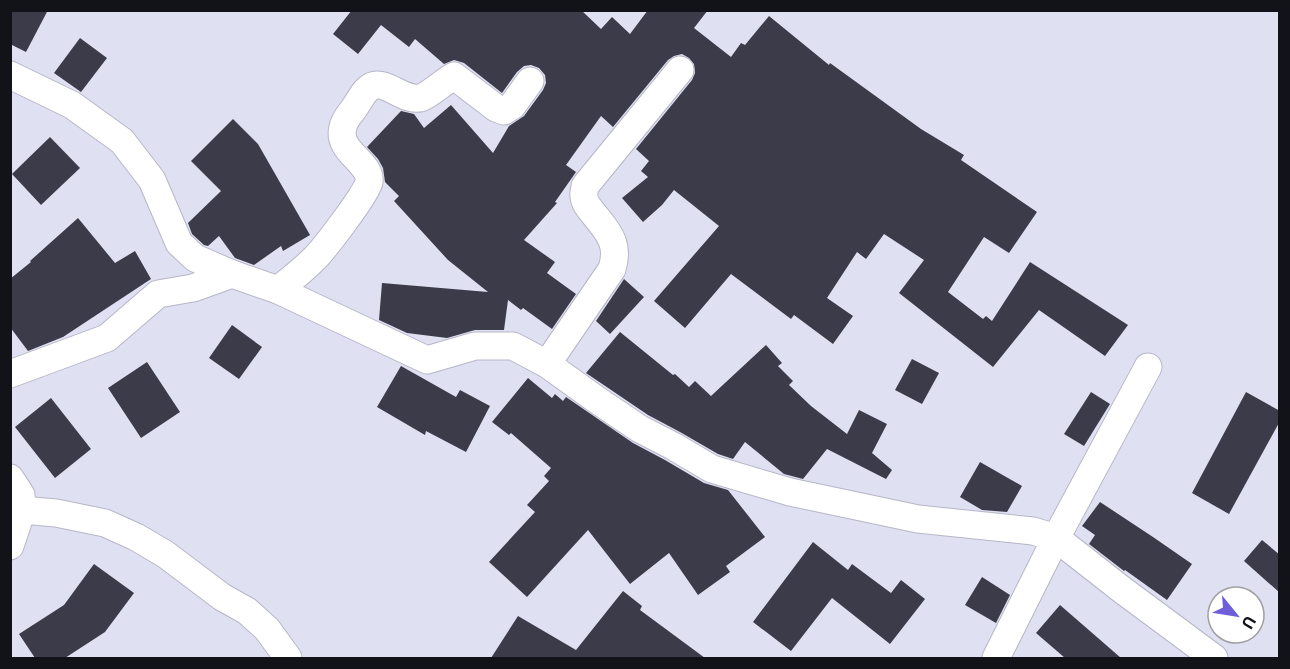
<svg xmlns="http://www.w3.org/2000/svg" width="1290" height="669" viewBox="0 0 1290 669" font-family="'Public Sans',sans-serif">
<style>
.building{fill:#3b3b4a}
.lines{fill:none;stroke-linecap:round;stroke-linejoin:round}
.street-casing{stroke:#b6b6c8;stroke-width:29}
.street{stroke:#fff;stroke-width:27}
</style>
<rect width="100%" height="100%" fill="#e0e0f3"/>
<g class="building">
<polygon points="10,10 48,10 26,52 10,44"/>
<polygon points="352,10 581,10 601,29 612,17 630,34 648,10 708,10 694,28 731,57 741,43 745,45 769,16 829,65 830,63 921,129 964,155 961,160 1037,212 1009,253 984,237 948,292 983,319 986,316 992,321 1030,262 1128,325 1105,356 1039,310 993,367 899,293 924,260 884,234 866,259 857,252 827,298 853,316 833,344 794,315 791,319 731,274 685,328 654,301 719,226 674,190 662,205 643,222 622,198 648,177 641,171 649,161 636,149 692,80 695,73 694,64 689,58 682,54 674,56 668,60 613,127 601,116 566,165 576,172 555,202 557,203 524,240 555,262 547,273 576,294 552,329 523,308 521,310 508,300 504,330 475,330 447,338 407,333 379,320 382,283 488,292 448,260 394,201 399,196 385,182 383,168 378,159 367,147 401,111 414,114 424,128 451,105 493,153 509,126 524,116 543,90 546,83 545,75 539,68 531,65 524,66 517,72 502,93 464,63 454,60 444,64 415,39 409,47 381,25 358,54 333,34"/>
<polygon points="80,38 107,58 81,92 54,73"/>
<polygon points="233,119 258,144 310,235 283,251 281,246 254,265 235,258 219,236 208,246 204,245 192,234 188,223 221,191 191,161"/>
<polygon points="50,137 80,168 41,205 12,174"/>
<polygon points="78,218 115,263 135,251 151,279 63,337 28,351 10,327 10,279 31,262 30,261"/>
<polygon points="624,279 644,297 610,334 596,321"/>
<polygon points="232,325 262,347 239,379 209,358"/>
<polygon points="620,332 673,375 675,374 689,387 695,381 711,396 766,345 782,363 778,366 793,381 789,385 811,406 847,434 859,410 887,424 872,453 892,470 886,479 827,449 803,479 784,474 745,442 733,459 718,454 680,432 648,415 586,373"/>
<polygon points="912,359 939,373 922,404 895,390"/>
<polygon points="147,362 180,412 141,438 108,388"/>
<polygon points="401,366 456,397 460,390 490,406 466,452 426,431 425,435 377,407"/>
<polygon points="528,378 552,398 555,394 563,401 566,397 633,443 665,460 704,483 728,490 765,537 726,566 730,572 698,595 669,553 630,584 588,530 527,597 489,562 535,512 527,505 549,481 544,476 551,468 511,433 509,435 492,422"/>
<polygon points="1091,392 1110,404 1084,446 1064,434"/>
<polygon points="1246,392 1280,411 1280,421 1229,514 1192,493"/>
<polygon points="51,398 91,449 55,478 15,427"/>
<polygon points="980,462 1022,486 1007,512 982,510 960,497"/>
<polygon points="1100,502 1153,537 1192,564 1167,600 1125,570 1124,571 1089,544 1095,535 1082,526"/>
<polygon points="1262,540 1280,555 1280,593 1244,561"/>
<polygon points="813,542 848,570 852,564 891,593 901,580 925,599 890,644 832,598 791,651 753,622"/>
<polygon points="94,564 134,593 105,632 65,658 35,658 19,634 64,605"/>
<polygon points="982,577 1010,595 996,623 965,605"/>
<polygon points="623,591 642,606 640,610 705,658 491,658 518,616 576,650"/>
<polygon points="1060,605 1121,658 1065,658 1036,633"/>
</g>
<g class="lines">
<g class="street-casing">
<g id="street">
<polyline points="10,75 72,105 122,141 152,180 179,243 195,258 232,274"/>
<path d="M278 290C290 280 302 271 313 260 322 252 368 192 369 182 372 162 336 152 343 127 344 120 351 113 355 107 360 100 364 90 372 86 386 80 403 101 420 98 429 96 444 81 454 76L496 108 504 111 512 106 530 81"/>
<path d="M547 364 612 269C620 243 608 232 593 213 589 208 584 202 584 196 583 193 585 189 585 186L680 70"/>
<polyline points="10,374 107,338 158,294 193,288 232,274 278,290 427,360 475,346 513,346 547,364 597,400 640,429 673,446 712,469 790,492 918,519 1033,531 1056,538 1121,589 1214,658"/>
<polyline points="10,478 21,495 22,510 10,546"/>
<polyline points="22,510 56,513 105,523 136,537 165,554 222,597 247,611 267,629 288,658"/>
<polyline points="996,658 1056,538 1148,367"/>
</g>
</g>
<use href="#street" class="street"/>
</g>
<rect width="1290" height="669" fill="none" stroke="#121219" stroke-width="24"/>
<g transform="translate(1236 615) rotate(120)"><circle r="28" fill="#ffffff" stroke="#a0a0a3" stroke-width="1.5"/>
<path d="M0-4.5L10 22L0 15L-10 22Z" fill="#6e5ed8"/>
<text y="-9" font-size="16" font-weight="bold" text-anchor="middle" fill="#121219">U</text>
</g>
</svg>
